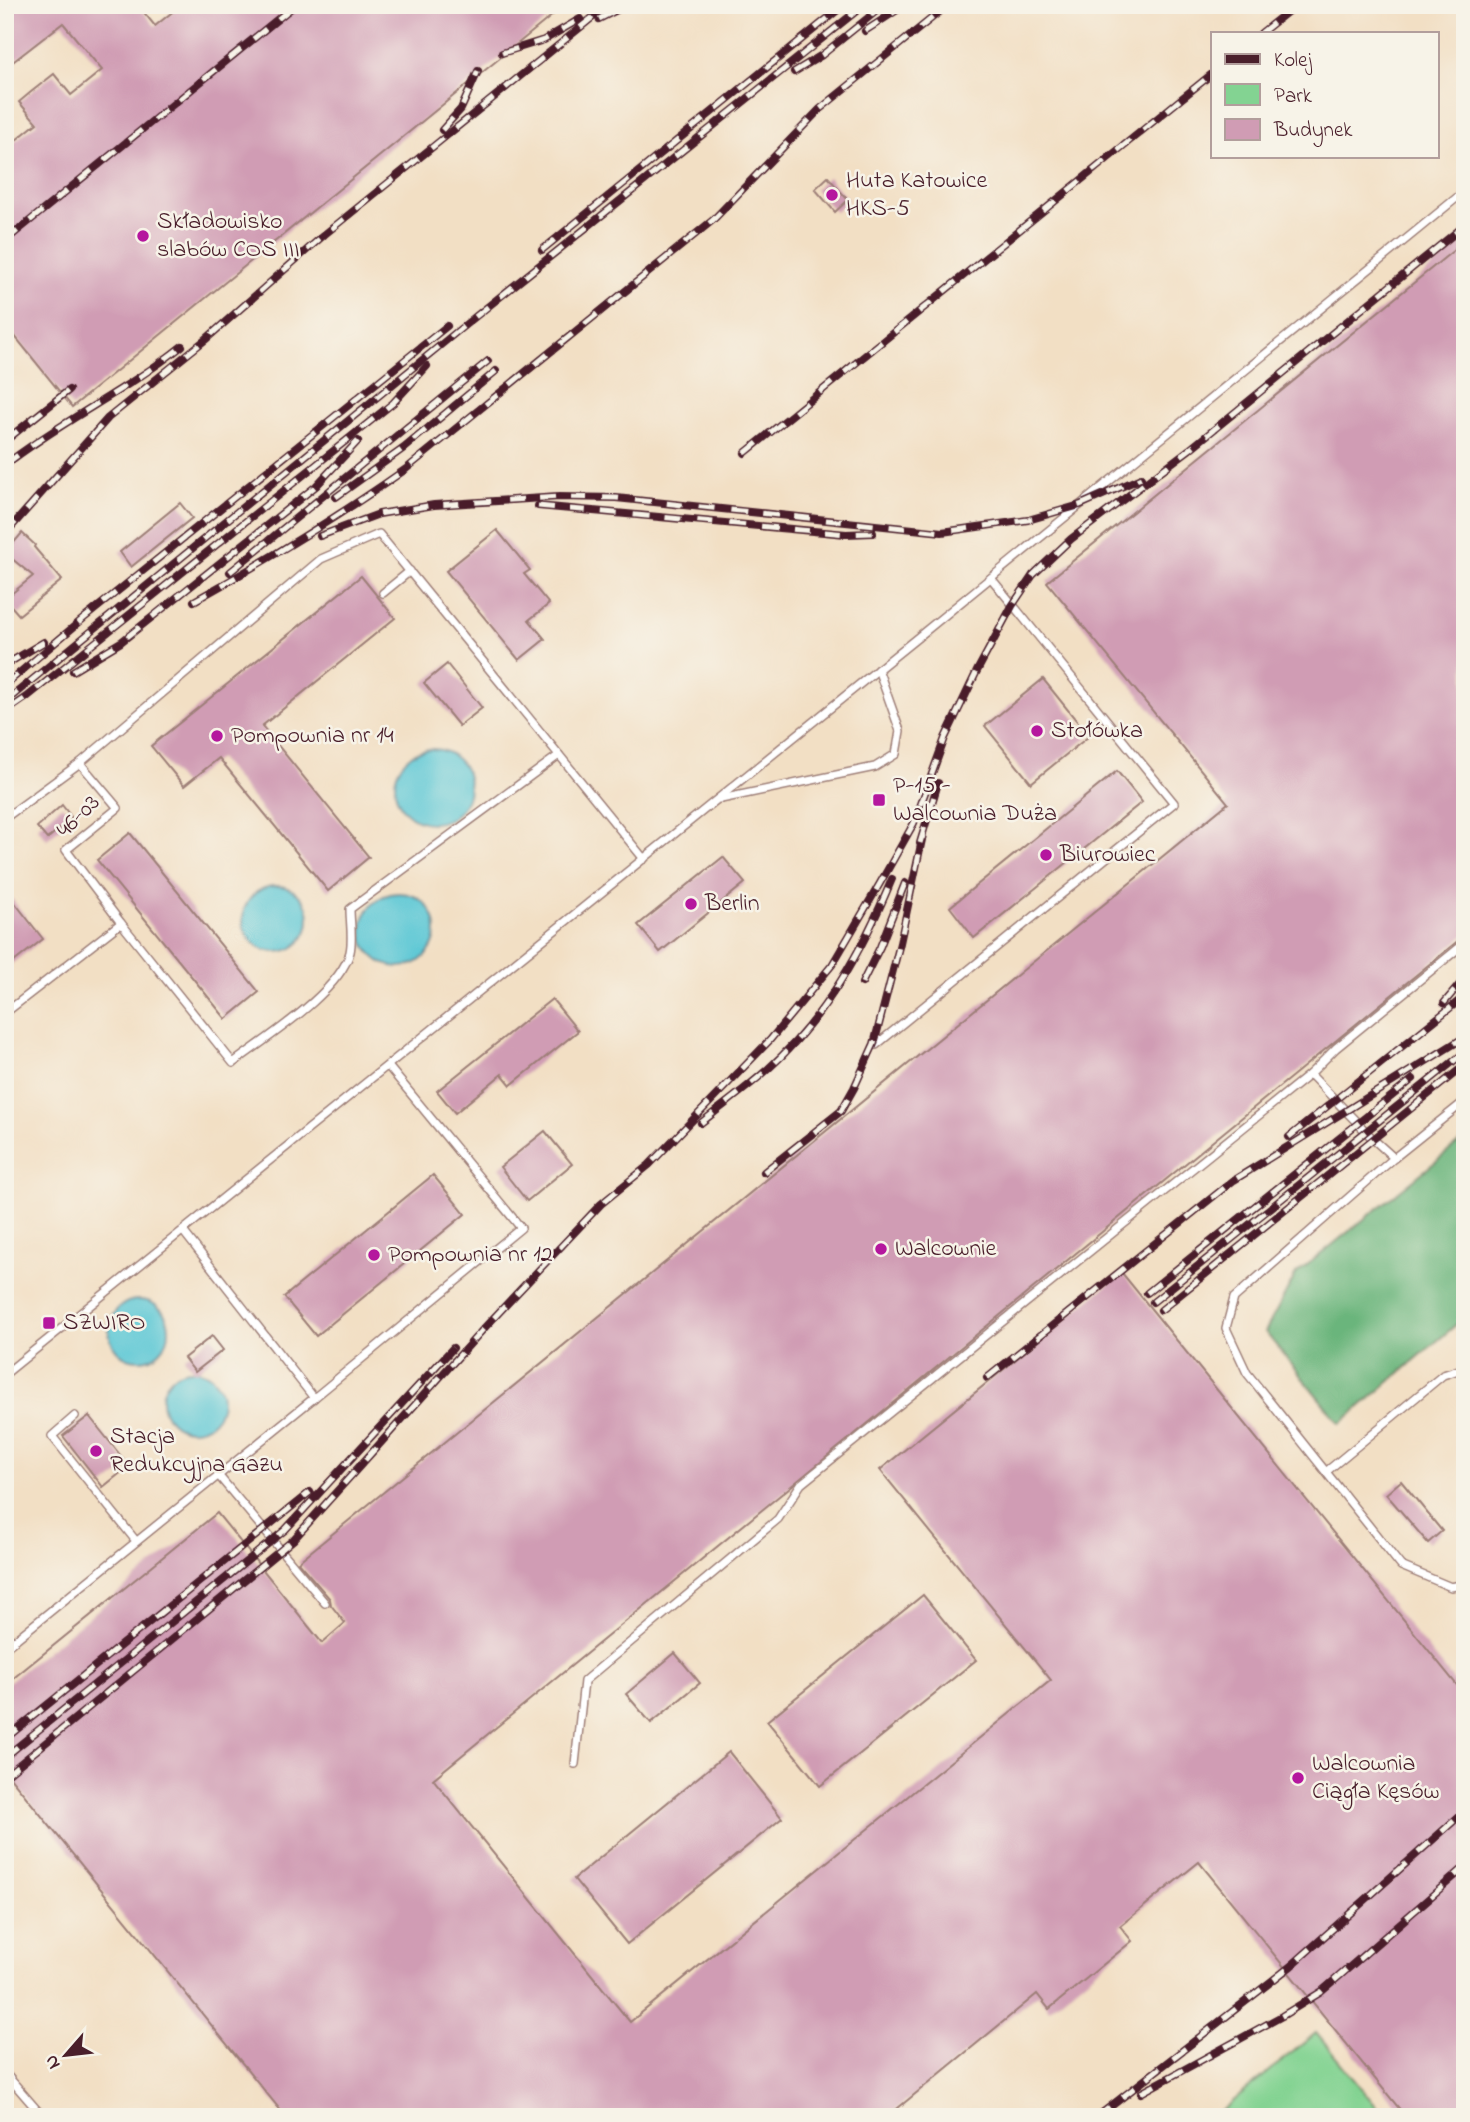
<svg xmlns="http://www.w3.org/2000/svg" width="1470" height="2122" viewBox="0 0 1470 2122" font-family="'Indie Flower',sans-serif">
<style>
.green{fill:#83d392;stroke:#66795e;stroke-width:2}
.forest{fill:#6ab57c;stroke:#5a6a54;stroke-width:2}
.water{fill:#5dc8d5;stroke:#547480;stroke-width:2}
.building{fill:#d09cb4}
.lines{fill:none;stroke-linecap:round;stroke-linejoin:round}
.service-casing{stroke:#9e7f78;stroke-width:10}
.service{stroke:#fff;stroke-width:7}
.rail-casing{stroke:#4a1f2b;stroke-width:8}
.rail{stroke:#f7f3e8;stroke-width:5;stroke-dasharray:16;stroke-linecap:butt}
.poi-dot{fill:#b5179e;stroke:#f7f3e8;stroke-width:2.5}
.labels{text-anchor:middle;dominant-baseline:central;stroke-width:5;stroke-linejoin:round;paint-order:stroke}
.poi-label{font-size:24px;fill:#4a1f2b;stroke:#f7f3e8;text-anchor:start}
.street-label{font-size:24px;fill:#4a1f2b;stroke:#f7f3e8}
</style>
<rect width="100%" height="100%" fill="#f7f3e8"/>
<filter id="ink" filterUnits="userSpaceOnUse"><feTurbulence type="fractalNoise" baseFrequency=".0143" numOctaves="2"/><feDisplacementMap in="SourceGraphic" scale="14" xChannelSelector="R" yChannelSelector="G"/><feConvolveMatrix kernelMatrix="1 2 1 2 8 2 1 2 1" color-interpolation-filters="sRGB"/></filter>
<filter id="wash" filterUnits="userSpaceOnUse"><feTurbulence type="fractalNoise" baseFrequency=".00686" numOctaves="4" result="noise"/><feDisplacementMap in="SourceGraphic" scale="28" xChannelSelector="R" yChannelSelector="G"/><feGaussianBlur stdDeviation="1.57" result="paint"/><feColorMatrix in="noise" values="0 0 0 0 0 0 0 0 0 0 0 0 0 0 0 0 0 1.4 0 .05"/><feComposite in="paint" operator="in"/></filter>
<g filter="url(#wash)">
<rect width="100%" height="100%" fill="#f2dfc4"/>
<polygon class="green" points="1316,2033 1385,2117 1214,2117"/>
<polygon class="forest" points="1465,1138 1465,1317 1340,1424 1265,1332 1296,1274"/>
<g class="water">
<circle cx="432" cy="786" r="37"/>
<circle cx="276" cy="919" r="33"/>
<circle cx="399" cy="930" r="37"/>
<circle cx="139" cy="1330" r="30"/>
<circle cx="192" cy="1400" r="30"/>
</g>
<g id="blocks">
<g class="building">
<polygon points="5,5 138,5 155,26 181,5 565,5 72,407 5,324 5,149 37,123 19,102 31,92 54,74 71,95 102,70 63,23 5,68"/>
<polygon points="828,177 848,200 835,212 815,189"/>
<polygon points="1465,241 1465,935 433,1779 630,2022 1051,1680 880,1470 1122,1273 1465,1695 1465,2117 1406,2117 1199,1862 1120,1926 1132,1941 1049,2009 1037,1994 887,2117 286,2117 5,1771 5,1685 217,1513 322,1643 345,1623 331,1605 330,1599 298,1562 1228,803 1047,582"/>
<polygon points="180,503 192,518 131,567 120,552"/>
<polygon points="497,530 530,570 524,574 549,604 529,620 545,639 519,660 446,571"/>
<polygon points="22,533 35,545 34,547 62,580 19,615 5,599 33,576 5,553"/>
<polygon points="361,576 395,618 262,726 369,857 328,891 219,758 184,786 151,746"/>
<polygon points="447,664 482,708 459,726 424,683"/>
<polygon points="1043,679 1089,736 1031,783 985,726"/>
<polygon points="1117,771 1142,802 974,938 950,907"/>
<polygon points="62,805 72,818 47,839 37,827"/>
<polygon points="130,833 259,992 226,1019 97,860"/>
<polygon points="723,857 745,883 660,952 638,925"/>
<polygon points="5,890 43,939 5,969"/>
<polygon points="552,999 578,1031 511,1085 502,1074 455,1113 437,1091"/>
<polygon points="545,1131 572,1164 527,1201 500,1167"/>
<polygon points="433,1175 465,1214 316,1336 284,1297"/>
<polygon points="212,1336 223,1350 195,1372 184,1358"/>
<polygon points="89,1416 129,1466 103,1487 63,1436"/>
<polygon points="1401,1481 1442,1531 1428,1543 1386,1494"/>
<polygon points="923,1595 976,1660 820,1786 767,1721"/>
<polygon points="675,1653 700,1683 651,1723 626,1694"/>
<polygon points="729,1752 782,1818 627,1944 574,1879"/>
</g>
</g>
</g>
<g filter="url(#ink)">
<use href="#blocks" fill-opacity="0" stroke="#9e7f78" stroke-width="2"/>
<g class="lines">
<g class="service-casing">
<g id="service">
<polyline points="383,593 410,571"/>
<polyline points="80,763 321,559 379,534 644,859"/>
<polyline points="721,799 875,767 896,754 900,731 878,669"/>
<polyline points="5,818 80,763 118,808 66,850 121,923 5,1013"/>
<path d="M121 923 233 1063C266 1038 340 992 350 952 353 939 350 922 350 909L559 755"/>
<polyline points="876,1045 1174,803 991,578"/>
<polyline points="1310,1074 1373,1139 1394,1158"/>
<polyline points="1465,1101 1394,1158 1234,1298 1226,1328 1247,1373 1401,1566 1451,1587 1465,1584"/>
<polyline points="5,1374 917,638 1465,191"/>
<polyline points="314,1398 521,1228 388,1066"/>
<polyline points="75,1416 52,1436 136,1541"/>
<polyline points="1327,1471 1443,1375 1465,1368"/>
<polyline points="218,1475 325,1603"/>
<polyline points="5,1648 314,1398 183,1231"/>
<polyline points="575,1764 584,1681 778,1519 801,1484 1310,1074 1336,1048 1465,943"/>
<polyline points="5,2073 43,2117"/>
</g>
</g>
<use href="#service" class="service"/>
<g class="rail-casing">
<g id="rail">
<polyline points="599,19 627,5"/>
<polyline points="865,31 905,5"/>
<polyline points="1261,33 1296,5"/>
<polyline points="502,53 544,40 580,19"/>
<polyline points="794,72 822,55 884,5"/>
<polyline points="442,130 461,109 478,71"/>
<polyline points="5,241 295,5"/>
<polyline points="542,250 844,5"/>
<polyline points="5,441 69,390"/>
<polyline points="745,453 1213,73"/>
<path d="M5 465C61 421 126 391 182 346"/>
<polyline points="336,497 404,448 496,371"/>
<polyline points="538,506 846,534 873,533"/>
<polyline points="5,534 108,418 205,340 325,234 608,5"/>
<polyline points="320,536 379,514 434,505 559,497 616,498 942,532 1028,520 1080,505 1141,478"/>
<polyline points="230,572 488,361"/>
<path d="M194 601C267 560 338 517 406 469L713 220 820 109 948 5"/>
<polyline points="5,665 44,642"/>
<polyline points="73,671 121,642 316,486 358,441"/>
<polyline points="5,685 83,619 447,326"/>
<polyline points="5,702 465,325 864,5"/>
<polyline points="11,708 27,697 393,403 427,366"/>
<polyline points="920,843 938,783"/>
<polyline points="862,983 880,947 905,883"/>
<polyline points="1444,1003 1465,978"/>
<path d="M701 1123C723 1105 747 1088 768 1069 825 1018 863 949 892 879"/>
<polyline points="1289,1137 1465,996"/>
<polyline points="764,1172 841,1111 854,1088 874,1044 900,943 923,835"/>
<polyline points="1147,1293 1413,1079"/>
<polyline points="1153,1302 1465,1052"/>
<polyline points="1161,1310 1465,1065"/>
<polyline points="987,1378 1234,1180 1465,1037"/>
<polyline points="5,1739 310,1492"/>
<polyline points="5,1757 285,1530 453,1348"/>
<polyline points="5,1776 293,1540 487,1325 601,1204 649,1165 770,1040 832,965 879,885 914,823 945,738 977,671 1012,606 1033,575 1071,539 1190,449 1465,225"/>
<polyline points="1141,2093 1282,2016 1321,1992 1465,1867"/>
<polyline points="1097,2117 1291,1966 1465,1811"/>
</g>
</g>
<use href="#rail" class="rail"/>
</g>
</g>
<g class="poi-dot">
<circle cx="832" cy="195" r="7"/>
<circle cx="143" cy="236" r="7"/>
<circle cx="1037" cy="731" r="7"/>
<circle cx="217" cy="736" r="7"/>
<rect x="872" y="793" width="14" height="14" rx="3.5"/>
<circle cx="1046" cy="855" r="7"/>
<circle cx="691" cy="904" r="7"/>
<circle cx="881" cy="1249" r="7"/>
<circle cx="374" cy="1255" r="7"/>
<rect x="42" y="1316" width="14" height="14" rx="3.5"/>
<circle cx="96" cy="1451" r="7"/>
<circle cx="1298" cy="1778" r="7"/>
</g>
<g class="labels">
<g class="poi-label">
<text x="846" y="181">Huta Katowice<tspan x="846" dy="28">HKS-5</tspan></text>
<text x="157" y="222">Składowisko<tspan x="157" dy="28">slabów COS III</tspan></text>
<text x="1051" y="731">Stołówka</text>
<text x="231" y="736">Pompownia nr 14</text>
<text x="893" y="786">P-15 -<tspan x="893" dy="28">Walcownia Duża</tspan></text>
<text x="1060" y="855">Biurowiec</text>
<text x="705" y="904">Berlin</text>
<text x="895" y="1249">Walcownie</text>
<text x="388" y="1255">Pompownia nr 12</text>
<text x="63" y="1323">SZWIRO</text>
<text x="110" y="1437">Stacja<tspan x="110" dy="28">Redukcyjna Gazu</tspan></text>
<text x="1312" y="1764">Walcownia<tspan x="1312" dy="28">Ciągła Kęsów</tspan></text>
</g>
<g class="street-label">
<text transform="translate(79 817) rotate(-45)">46-03</text>
</g>
</g>
<rect width="1470" height="2122" fill="none" stroke="#f7f3e8" stroke-width="28"/>
<rect x="1211" y="32" width="228" height="126" fill="#f7f3e8" stroke="#b29e9c" stroke-width="2"/>
<rect x="1225" y="54" width="35" height="10" fill="#4a1f2b" stroke="#b29e9c" stroke-width="2"/>
<text x="1274" y="66" font-size="21" fill="#4a1f2b">Kolej</text>
<rect x="1225" y="84" width="35" height="21" fill="#83d392" stroke="#b29e9c" stroke-width="2"/>
<text x="1274" y="102" font-size="21" fill="#4a1f2b">Park</text>
<rect x="1225" y="119" width="35" height="21" fill="#d09cb4" stroke="#b29e9c" stroke-width="2"/>
<text x="1274" y="136" font-size="21" fill="#4a1f2b">Budynek</text>
<g transform="translate(66 2055) rotate(242)" stroke="#f7f3e8" stroke-width="5" paint-order="stroke">
<path d="M0-5L12 26L0 18L-12 26Z" fill="#4a1f2b"/>
<text y="-10" font-size="19" font-weight="bold" text-anchor="middle" fill="#4a1f2b">N</text>
</g>
</svg>
